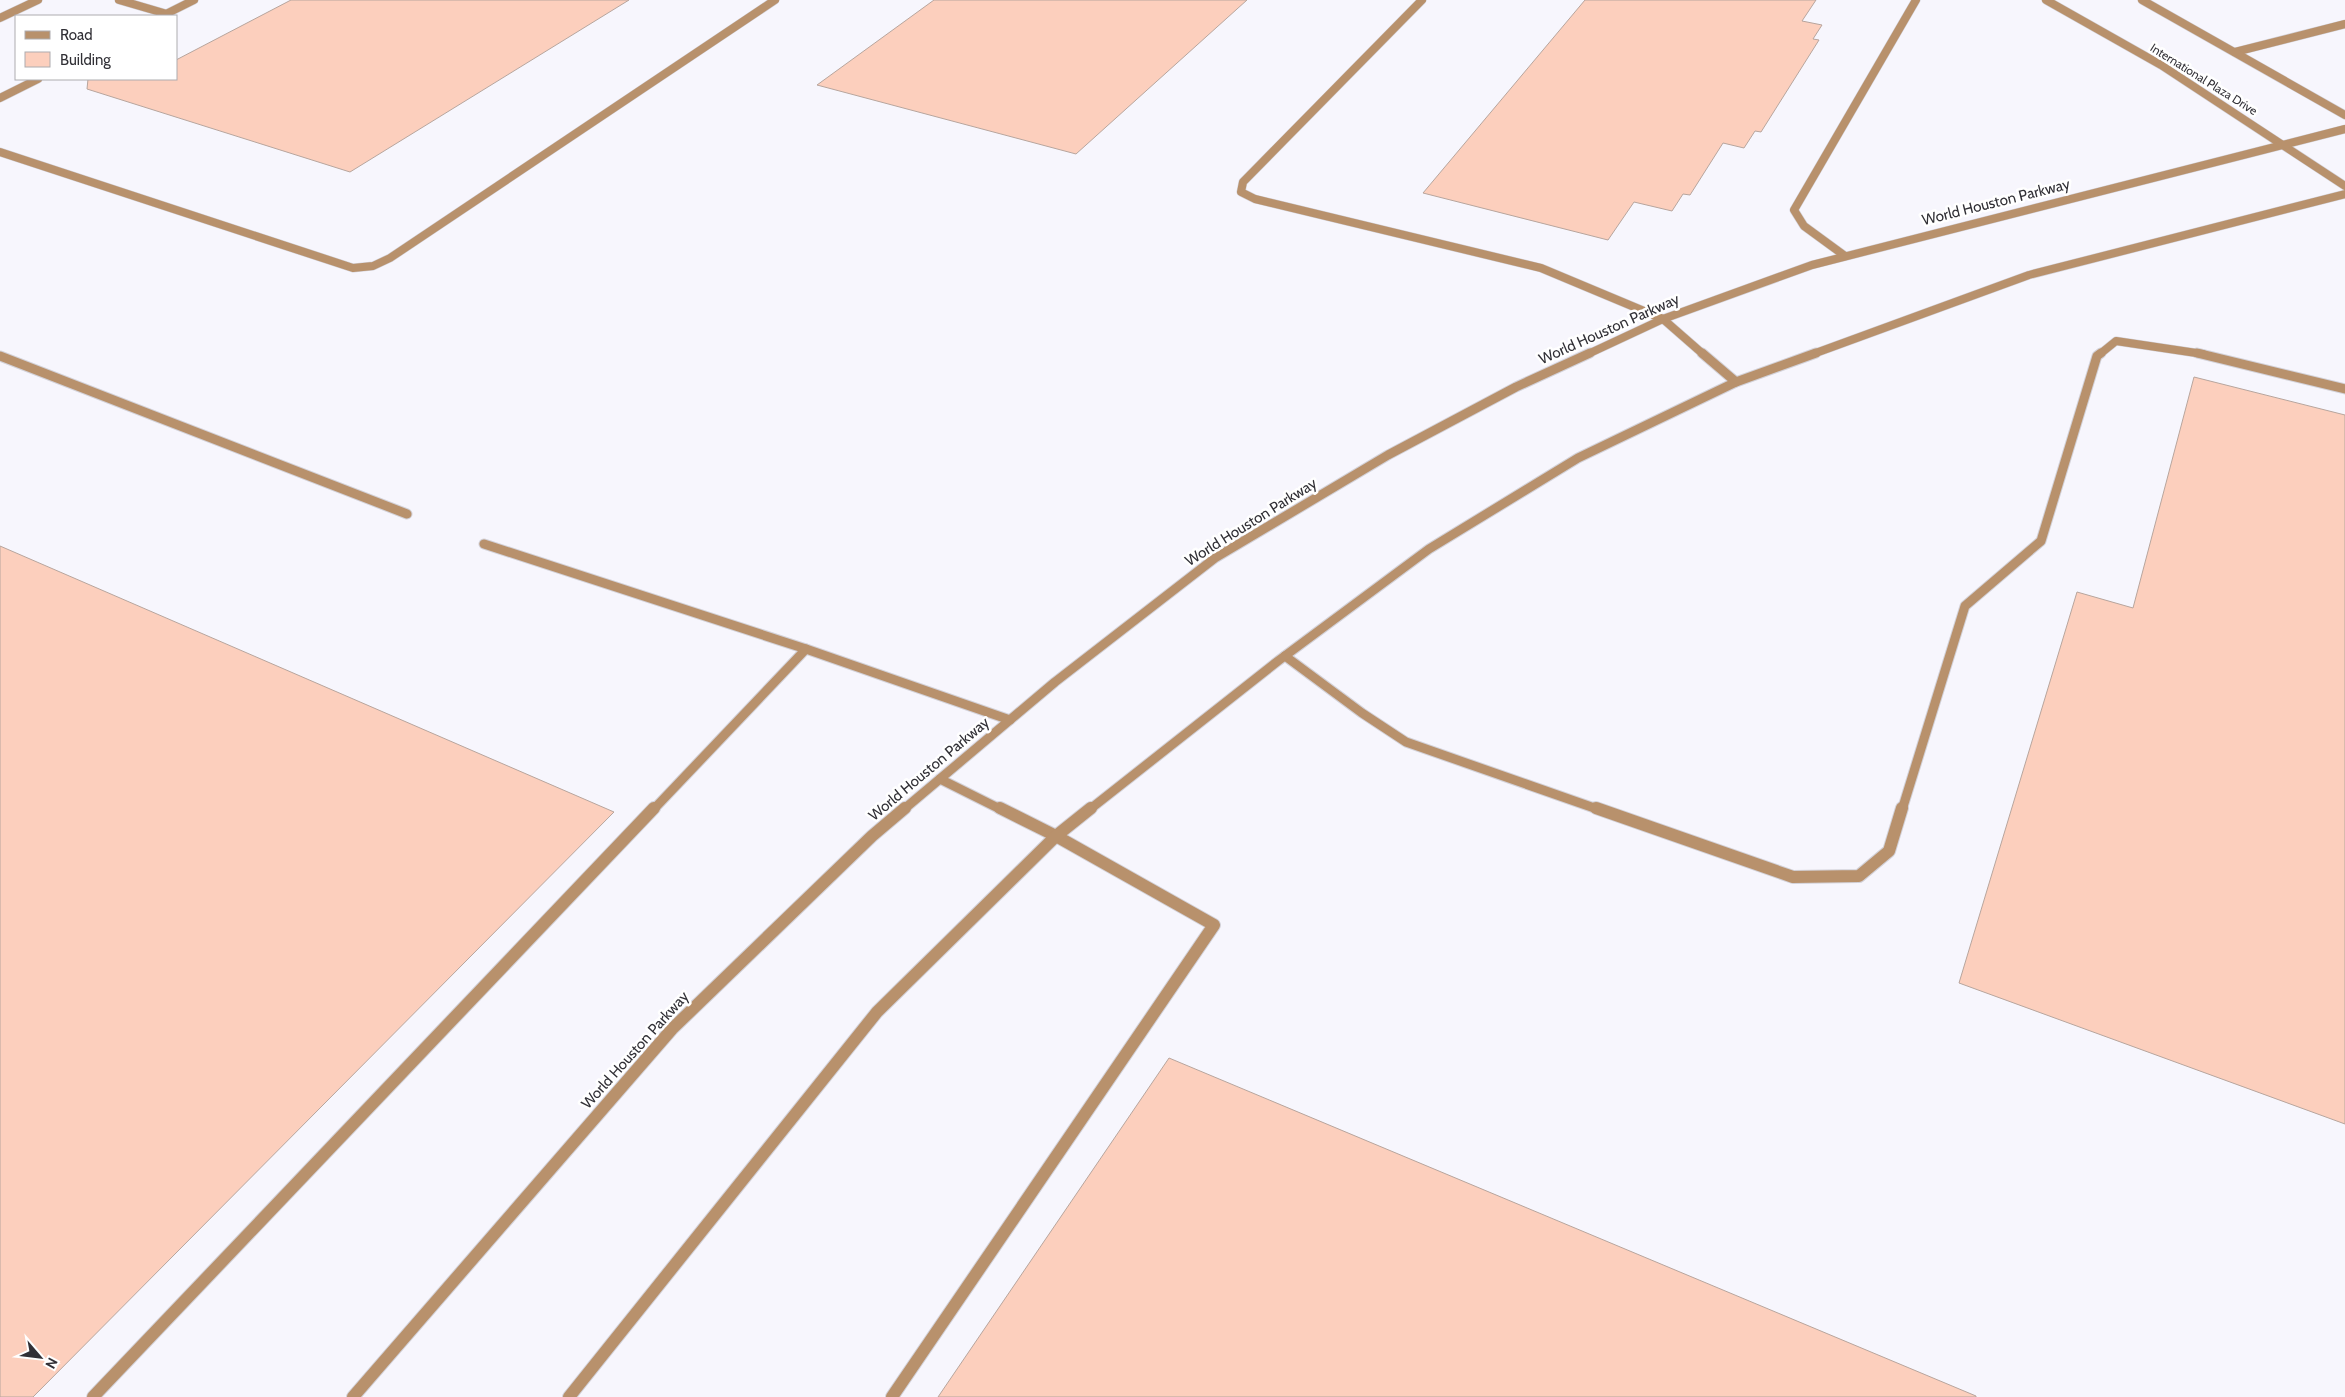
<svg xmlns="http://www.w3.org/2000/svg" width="2345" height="1397" viewBox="0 0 2345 1397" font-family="Cabin,sans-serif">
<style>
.building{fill:#fccfbd;stroke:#b7a59d}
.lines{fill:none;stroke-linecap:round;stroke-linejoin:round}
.service-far2-casing{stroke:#d3d2d9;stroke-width:9}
.service-far1-casing{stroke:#d3d2d9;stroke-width:11}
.service-casing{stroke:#d3d2d9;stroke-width:14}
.minor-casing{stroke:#d3d2d9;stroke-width:9}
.tertiary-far2-casing{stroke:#d3d2d9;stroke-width:9}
.tertiary-far1-casing{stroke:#d3d2d9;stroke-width:11}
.tertiary-casing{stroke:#d3d2d9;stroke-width:14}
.service-far2{stroke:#b8916c;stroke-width:8}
.service-far1{stroke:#b8916c;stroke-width:9}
.service{stroke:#b8916c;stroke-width:12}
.minor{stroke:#b8916c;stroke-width:8}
.tertiary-far2{stroke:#b8916c;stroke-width:8}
.tertiary-far1{stroke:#b8916c;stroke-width:9}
.tertiary{stroke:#b8916c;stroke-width:12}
.labels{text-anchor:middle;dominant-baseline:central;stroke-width:5;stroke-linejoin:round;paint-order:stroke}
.far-street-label{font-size:12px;fill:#313036;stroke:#fff}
.street-label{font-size:15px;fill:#313036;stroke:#fff}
</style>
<rect width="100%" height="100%" fill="#f7f6fd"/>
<g class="building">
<polygon points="291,0 629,0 350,172 87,89 88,79 176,79 176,60"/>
<polygon points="934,0 1247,0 1076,154 817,85"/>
<polygon points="1585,0 1816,0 1802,21 1822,25 1813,39 1819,40 1761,132 1755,131 1744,148 1723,143 1690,195 1683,194 1672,211 1634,202 1608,240 1423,193"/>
<polygon points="2194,377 2345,415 2345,1124 1959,983 2077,592 2133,608"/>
<polygon points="0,546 614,812 33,1397 0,1397"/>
<polygon points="1169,1058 1976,1396 1976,1397 938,1397"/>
</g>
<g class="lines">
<g class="service-far2-casing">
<g id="service-far2">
<polyline points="119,0 167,14"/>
<polyline points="1422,0 1243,182 1241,192 1255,199 1541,268 1663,319"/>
<polyline points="0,18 38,0"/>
<polyline points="2235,52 2345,24"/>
<polyline points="0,152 353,268 373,266 390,258 775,0"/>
<polyline points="1845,256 1804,226 1794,210 1916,0"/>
<polyline points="2100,354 2116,341 2203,354"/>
</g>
</g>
<g class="service-far1-casing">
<g id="service-far1">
<polyline points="2197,353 2345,389"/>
<polyline points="0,356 407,514"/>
<polyline points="484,544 806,649"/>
<polyline points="1285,656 1362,713 1406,742 1600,810"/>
<polyline points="653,810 806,649 1010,720"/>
<polyline points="1902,810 1965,606 2041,541 2097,356 2101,353"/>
</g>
</g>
<g class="service-casing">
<g id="service">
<polyline points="1596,808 1793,877 1859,876 1889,851 1902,808"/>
<polyline points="93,1397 654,808"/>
<polyline points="892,1397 1214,925 1056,836"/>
</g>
</g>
<g class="minor-casing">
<g id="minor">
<polyline points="162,16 194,0"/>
<polyline points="0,98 38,79"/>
</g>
</g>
<g class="tertiary-far2-casing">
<g id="tertiary-far2">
<polyline points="2046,0 2161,65 2345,186"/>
<polyline points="2142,0 2345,115"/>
<polyline points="1663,319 1703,354"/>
<polyline points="1588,354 1663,319 1812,265 2345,129"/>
<polyline points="1813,354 2029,275 2345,194"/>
</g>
</g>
<g class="tertiary-far1-casing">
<g id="tertiary-far1">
<polyline points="1702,353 1736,382"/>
<polyline points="940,779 1002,810"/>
<polyline points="903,810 1055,682 1215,558 1388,455 1516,387 1590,353"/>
<polyline points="1089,810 1278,661 1429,549 1578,458 1736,382 1816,353"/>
</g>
</g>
<g class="tertiary-casing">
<g id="tertiary">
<polyline points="1000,808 1056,836"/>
<polyline points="353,1397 672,1029 872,836 905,808"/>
<polyline points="569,1397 877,1012 1056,836 1091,808"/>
</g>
</g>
<use href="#service-far2" class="service-far2"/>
<use href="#service-far1" class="service-far1"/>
<use href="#service" class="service"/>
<use href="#minor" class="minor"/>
<use href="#tertiary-far2" class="tertiary-far2"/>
<use href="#tertiary-far1" class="tertiary-far1"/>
<use href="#tertiary" class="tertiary"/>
</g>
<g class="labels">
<g class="far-street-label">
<text transform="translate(2204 79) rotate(32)">International Plaza Drive</text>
</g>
<g class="street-label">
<text transform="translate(1996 202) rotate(-14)">World Houston Parkway</text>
<text transform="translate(1609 329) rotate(-24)">World Houston Parkway</text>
<text transform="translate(1251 522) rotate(-32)">World Houston Parkway</text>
<text transform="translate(929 769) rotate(-40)">World Houston Parkway</text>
<text transform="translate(635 1050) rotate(-48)">World Houston Parkway</text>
</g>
</g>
<rect x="15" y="15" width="162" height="65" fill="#ffffff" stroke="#adacaf"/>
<rect x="25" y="31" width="25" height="8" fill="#b8916c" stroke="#adacaf"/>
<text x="60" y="40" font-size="15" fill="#313036">Road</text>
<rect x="25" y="52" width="25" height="15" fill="#fccfbd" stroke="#adacaf"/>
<text x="60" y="65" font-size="15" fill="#313036">Building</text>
<g transform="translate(40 1357) rotate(118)" stroke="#ffffff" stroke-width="4" paint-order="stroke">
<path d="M0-4L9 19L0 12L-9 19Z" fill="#313036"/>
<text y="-8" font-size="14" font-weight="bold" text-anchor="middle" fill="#313036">N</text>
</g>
</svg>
